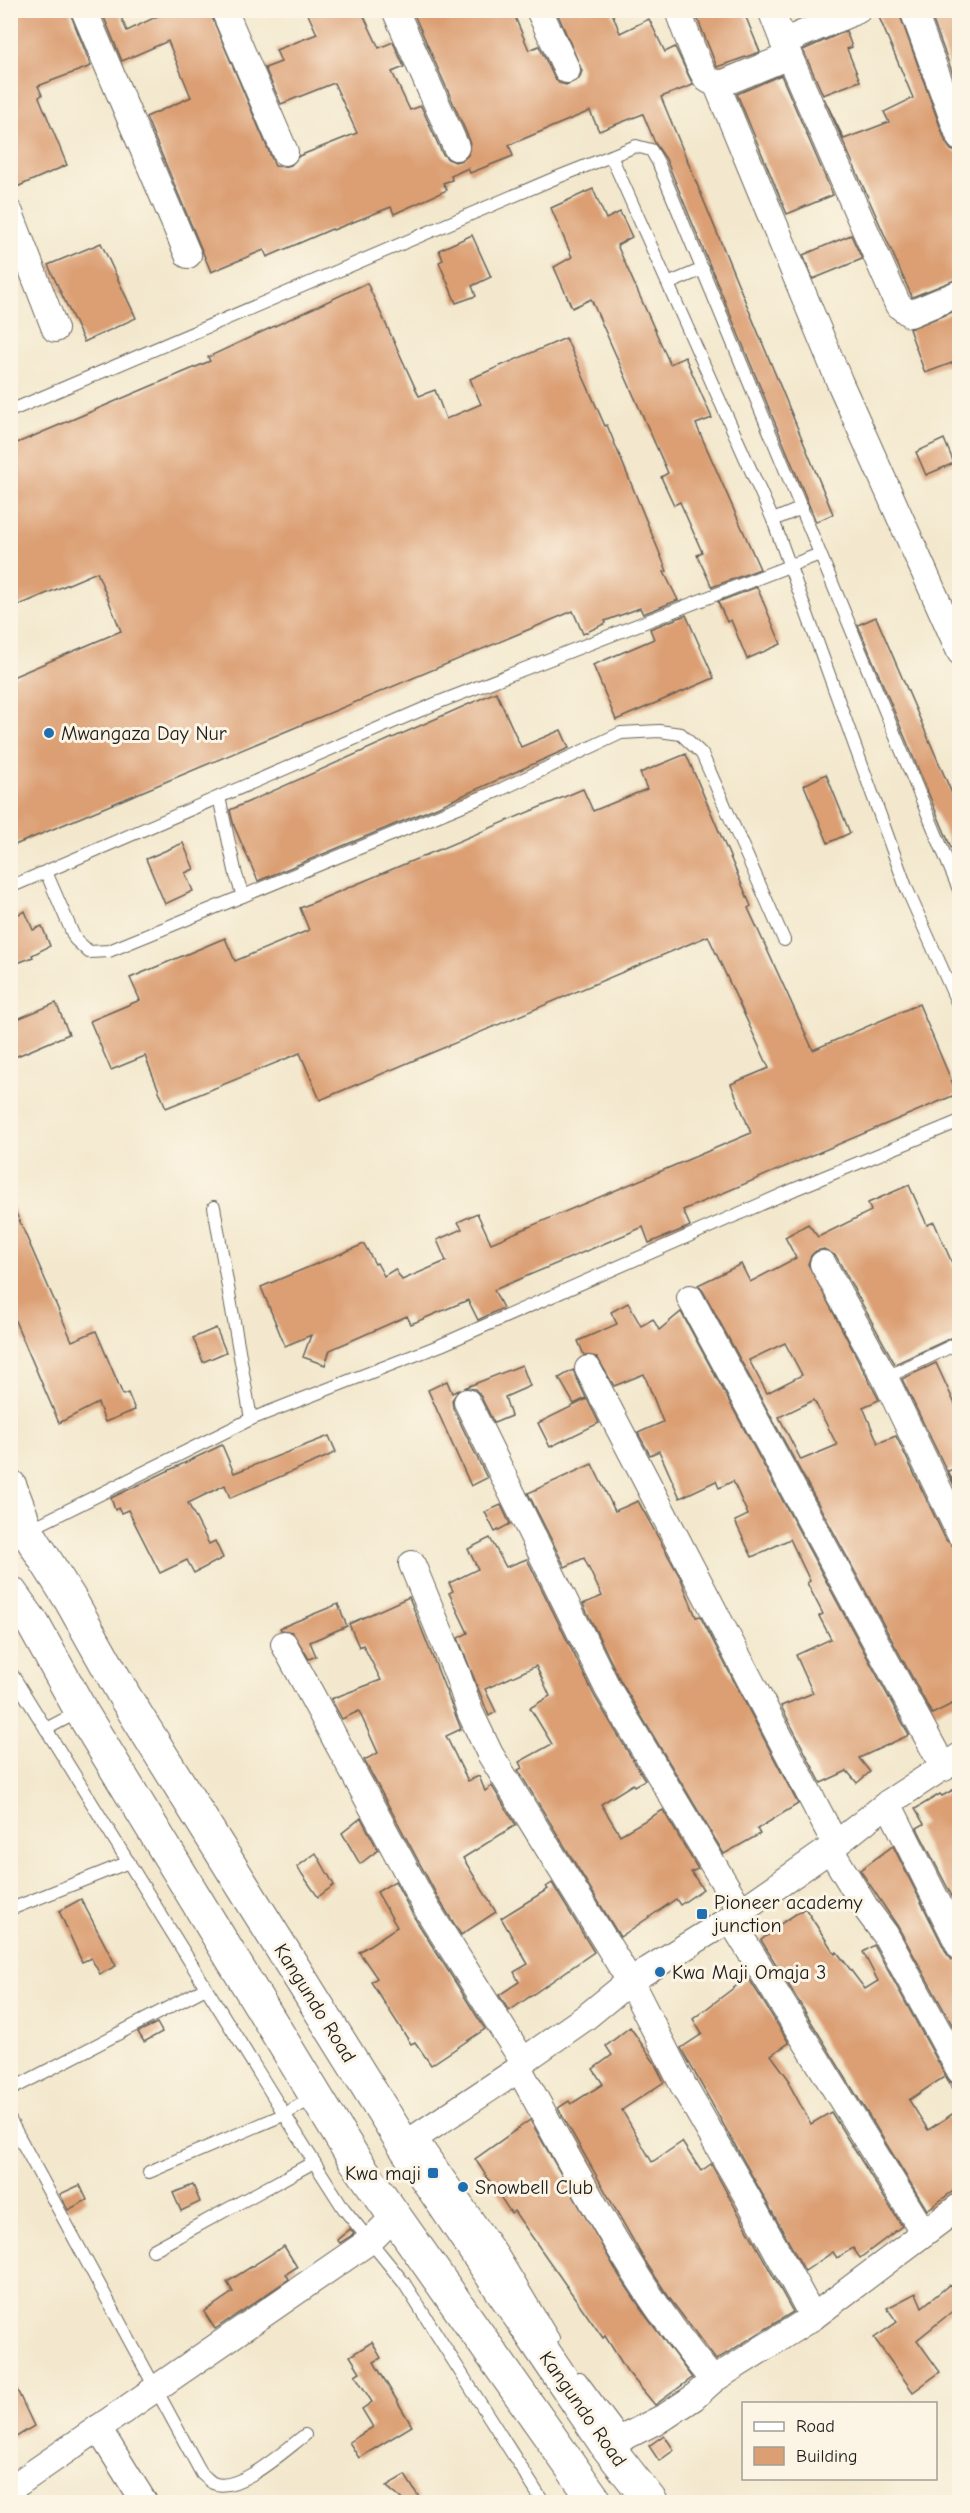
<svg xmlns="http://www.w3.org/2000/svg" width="970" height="2513" viewBox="0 0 970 2513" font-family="'Comic Neue',sans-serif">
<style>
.building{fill:#db9f73;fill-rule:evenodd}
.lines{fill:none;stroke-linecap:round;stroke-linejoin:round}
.service-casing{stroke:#67635a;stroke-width:14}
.minor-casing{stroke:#67635a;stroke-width:28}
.trunk-casing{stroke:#67635a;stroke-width:35}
.service{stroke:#fff;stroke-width:12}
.minor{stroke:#fff;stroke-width:26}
.trunk{stroke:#fff;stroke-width:33}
.poi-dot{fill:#1f6fb2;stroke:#fcf5e5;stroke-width:2}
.labels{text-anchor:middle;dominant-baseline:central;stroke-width:6;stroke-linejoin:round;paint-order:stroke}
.poi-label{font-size:20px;fill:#1c1c1c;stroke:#fcf5e5;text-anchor:start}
.street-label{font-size:20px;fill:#1c1c1c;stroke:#fcf5e5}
</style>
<rect width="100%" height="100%" fill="#fcf5e5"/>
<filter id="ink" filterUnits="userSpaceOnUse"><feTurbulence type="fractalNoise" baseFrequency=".0167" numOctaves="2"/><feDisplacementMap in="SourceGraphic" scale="12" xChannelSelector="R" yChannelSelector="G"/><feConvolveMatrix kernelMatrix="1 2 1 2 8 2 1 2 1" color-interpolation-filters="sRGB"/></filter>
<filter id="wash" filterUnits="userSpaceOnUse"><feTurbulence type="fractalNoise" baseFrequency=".008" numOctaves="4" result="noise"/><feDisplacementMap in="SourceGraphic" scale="24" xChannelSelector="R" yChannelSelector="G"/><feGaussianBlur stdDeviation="1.35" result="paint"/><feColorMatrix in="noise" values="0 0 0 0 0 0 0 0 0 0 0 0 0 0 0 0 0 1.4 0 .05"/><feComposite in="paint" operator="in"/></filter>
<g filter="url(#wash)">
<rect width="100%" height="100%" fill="#f3e8cd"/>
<g id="blocks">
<g class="building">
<polygon points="10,10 69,10 91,66 38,86 42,95 39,97 67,165 10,190"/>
<polygon points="101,10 118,10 127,31 160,15 158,10 209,10 275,166 284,167 291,165 299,156 357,133 334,83 281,104 265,68 281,62 276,50 317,34 306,10 361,10 379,48 393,42 404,67 392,72 410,110 421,106 442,153 448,159 455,162 463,160 468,155 470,141 412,10 512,10 529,50 539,46 554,77 559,83 566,85 579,79 582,71 556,10 611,10 620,33 649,19 665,52 675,47 693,85 661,97 833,514 816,522 666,159 655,143 643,114 599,131 590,111 509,145 513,156 470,173 468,168 451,176 452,180 443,183 447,190 394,214 391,207 333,230 332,229 267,257 264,250 211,272 146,117 191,97 168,41 122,61"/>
<polygon points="694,10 743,10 760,52 717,67"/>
<polygon points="894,10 898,10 946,143 951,150 960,153 960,278 912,297 824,98 844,139 889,122 884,112 913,98 879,17"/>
<polygon points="929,10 960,10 960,93"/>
<polygon points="846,31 852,47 847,49 860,81 823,95 803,50"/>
<polygon points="781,75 833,195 787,214 737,94"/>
<polygon points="593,189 606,219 620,212 632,237 617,245 670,364 685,357 712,418 696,424 760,569 712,587 697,555 702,552 680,502 674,505 661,477 668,473 591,299 572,308 554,267 572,257 551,208"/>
<polygon points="472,235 491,277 472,286 476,296 456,303 439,262 443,260 439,250"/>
<polygon points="851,235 862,259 813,279 803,255"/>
<polygon points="101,243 136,318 84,342 48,265"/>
<polygon points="367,283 419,396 435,390 446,419 481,404 470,379 566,338 605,426 607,425 667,571 664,572 678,600 643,614 640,608 605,621 606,623 583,634 573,611 10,847 10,678 121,631 97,572 10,609 10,446 210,361 208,357"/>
<polygon points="960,309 960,360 925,373 909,329"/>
<polygon points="944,439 954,463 926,475 916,452"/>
<polygon points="757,587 781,644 747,659 731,620 727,622 718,602"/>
<polygon points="686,615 714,678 616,720 593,665 654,639 650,629"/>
<polygon points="876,617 954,798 960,796 960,869 858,625"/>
<polygon points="496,692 521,747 561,730 569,748 437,807 258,881 234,826 230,810"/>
<polygon points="686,754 751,906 748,908 813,1050 919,1004 957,1094 683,1210 690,1226 686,1228 649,1243 643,1227 494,1290 503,1308 478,1320 468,1300 411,1324 407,1316 330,1350 325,1365 303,1357 311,1335 285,1346 261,1287 364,1244 375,1264 377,1263 384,1276 395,1269 402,1280 446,1261 437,1240 462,1229 458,1222 477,1213 491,1243 751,1133 731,1084 769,1068 708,936 320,1100 300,1053 166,1108 145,1056 111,1070 90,1021 140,1000 130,978 225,938 235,961 309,930 300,908 583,789 593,811 647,789 640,773"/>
<polygon points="826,774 850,833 828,843 804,785"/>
<polygon points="183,843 194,869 185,873 193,891 165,904 146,859"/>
<polygon points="25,911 33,930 42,926 50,946 32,955 33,957 10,966 10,918"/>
<polygon points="56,1003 69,1034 10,1059 10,1022"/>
<path d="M909 1185 927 1225 934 1222 960 1281V1334L895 1364 836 1256 824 1249 816 1251 811 1256 808 1264 879 1400 863 1407 878 1443 896 1436 946 1540 954 1547 960 1561V1700L932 1714 703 1291 698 1285 741 1264 750 1282 796 1258 785 1237 808 1224 818 1237 871 1211 868 1203ZM785 1343 802 1375 767 1393 749 1360ZM814 1400 837 1445 801 1460 779 1417Z"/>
<polygon points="10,1199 72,1341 96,1331 123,1395 128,1393 135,1410 105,1422 98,1403 59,1423 10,1309"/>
<polygon points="628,1303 641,1326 653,1319 659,1330 681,1312 909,1735 859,1758 870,1772 857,1783 847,1771 821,1783 781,1706 813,1693 796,1655 831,1639 819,1616 823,1614 807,1583 810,1581 790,1539 752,1557 735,1521 748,1515 733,1481 719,1488 716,1481 680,1498 659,1451 650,1455 638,1433 663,1422 644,1374 614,1386 597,1357 584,1355 578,1341 617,1324 611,1312"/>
<polygon points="216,1328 226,1352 203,1362 193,1338"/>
<polygon points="936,1363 960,1415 960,1466 948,1471 960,1493 960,1498 902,1379"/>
<polygon points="522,1365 530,1386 505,1397 511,1416 494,1423 480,1395 475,1389 464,1388"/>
<polygon points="573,1370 586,1398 574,1404 559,1378"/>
<polygon points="447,1381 452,1393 459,1390 452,1400 453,1408 487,1478 471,1486 428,1390"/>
<polygon points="587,1399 599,1423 550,1447 538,1423"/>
<polygon points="329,1436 336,1452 326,1457 230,1498 225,1485 188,1503 209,1544 215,1541 223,1558 194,1573 187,1560 160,1573 128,1510 121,1513 118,1508 115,1510 111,1498 222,1445 234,1473"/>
<polygon points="592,1464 615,1511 638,1501 681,1579 696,1617 700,1616 798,1804 757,1829 760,1834 724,1854 621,1682 583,1604 602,1596 584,1558 565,1567 528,1493"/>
<polygon points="501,1505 510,1524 495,1532 485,1512"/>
<polygon points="490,1538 506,1567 527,1559 595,1697 645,1780 634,1786 633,1784 601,1804 620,1835 663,1810 698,1869 691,1872 703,1889 680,1905 676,1899 620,1937 518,1770 522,1768 519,1762 552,1744 530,1708 550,1696 536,1666 485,1689 496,1712 489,1716 458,1638 468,1633 449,1593 453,1591 449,1583 478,1569 468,1549"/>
<polygon points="409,1597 461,1729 446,1736 468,1781 479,1776 485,1791 492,1786 516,1825 463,1858 496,1912 461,1935 440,1901 364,1760 378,1753 359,1711 342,1719 331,1699 381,1680 363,1645 359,1647 349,1624"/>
<polygon points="338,1604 347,1626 310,1642 316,1656 309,1659 292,1632 281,1630 280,1628"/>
<polygon points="960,1786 960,1912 917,1828 924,1824 915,1809 940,1794 942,1796"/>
<polygon points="361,1818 378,1850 360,1864 342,1833"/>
<polygon points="893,1846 947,1954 952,1960 960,1962 960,2039 898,1927 860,1870"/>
<polygon points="316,1853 334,1885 318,1897 297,1867"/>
<polygon points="395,1881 414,1917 485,2029 431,2065 415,2042 411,2044 371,1982 377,1978 359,1952 397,1927 377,1892"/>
<polygon points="552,1883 594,1952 509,2011 499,1995 519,1982 514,1972 528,1964 501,1918 548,1889 546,1887"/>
<polygon points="81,1899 116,1966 100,1974 91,1958 82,1962 59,1911"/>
<polygon points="805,1908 835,1954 837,1952 865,1989 878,1981 863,1952 874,1945 947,2078 952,2083 960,2086 960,2097 944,2077 909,2100 928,2130 960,2109 960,2186 927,2210 761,1940 772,1932 771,1930"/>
<polygon points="748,1977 789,2043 771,2055 790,2081 788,2082 811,2124 831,2112 902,2226 860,2258 853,2248 837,2258 833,2252 805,2271 681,2048 702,2034 693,2019"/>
<polygon points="157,2023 162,2032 144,2042 138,2032"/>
<polygon points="630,2027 654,2062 664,2082 622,2110 652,2162 682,2142 701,2171 711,2164 793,2312 716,2360 670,2299 645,2261 558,2108 569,2101 571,2104 603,2084 593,2069 612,2055 606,2046"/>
<polygon points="530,2120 620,2277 646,2316 692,2378 655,2405 627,2371 605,2336 603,2338 514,2211 511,2213 475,2159"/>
<polygon points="80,2185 87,2200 68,2210 60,2194"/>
<polygon points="193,2185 200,2202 181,2211 173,2193"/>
<polygon points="350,2229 354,2234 340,2243 337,2240"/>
<polygon points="284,2246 297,2267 286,2274 289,2279 215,2329 204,2312 233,2292 227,2282"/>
<polygon points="949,2285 960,2298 960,2305 917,2340 940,2372 913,2392 874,2338 897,2322 887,2308 916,2293 922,2307"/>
<polygon points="372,2342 381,2358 374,2362 412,2426 359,2458 349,2442 373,2427 362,2409 372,2402 355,2375 360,2372 350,2356"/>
<polygon points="10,2375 34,2426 10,2441"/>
<polygon points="664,2435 674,2450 659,2461 649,2446"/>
<polygon points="405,2475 422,2502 405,2502 386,2486"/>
</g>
</g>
</g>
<g filter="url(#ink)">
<use href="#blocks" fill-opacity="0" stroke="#67635a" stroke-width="1.5"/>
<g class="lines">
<g class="service-casing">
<g id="service">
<polyline points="611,156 636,146 651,150 658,162 960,892"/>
<polyline points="670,283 703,269"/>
<polyline points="10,411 553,179 611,156 773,520 906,887 960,1009"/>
<polyline points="773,520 802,508"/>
<polyline points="46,872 75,939 89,952 109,951 243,896 236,875 219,797"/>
<polyline points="10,887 442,701 820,554"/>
<polyline points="243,896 502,789 621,733 659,731 681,734 702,754 784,940"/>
<polyline points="214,1207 251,1419"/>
<polyline points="885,1378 960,1342"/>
<polyline points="10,1539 251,1419 441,1345 795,1189 960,1121"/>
<polyline points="10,1671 46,1729 80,1711"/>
<polyline points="46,1729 314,2162"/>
<polyline points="16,1907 129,1862"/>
<polyline points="10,2090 206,1988"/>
<path d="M10 2120 202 2474C205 2476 209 2481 213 2483 238 2494 285 2450 305 2435"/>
<polyline points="420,2135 502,2253 553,2338"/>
<polyline points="149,2172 283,2115 314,2097"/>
<polyline points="153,2250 314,2162 344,2209 404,2283 543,2502"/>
<polyline points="580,2378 624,2437"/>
<polyline points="959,2502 960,2502"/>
</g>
</g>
<g class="minor-casing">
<g id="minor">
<polyline points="84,10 188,255"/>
<polyline points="224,10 285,152"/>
<polyline points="395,10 456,147"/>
<polyline points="539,10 567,70"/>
<path d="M678 10C682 23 700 71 707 79 712 83 720 83 726 82L789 56"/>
<polyline points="771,10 789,56 898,305 910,314 960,293"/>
<polyline points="913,10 960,138"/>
<polyline points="783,42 858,10"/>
<polyline points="716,83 840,383 960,652"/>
<polyline points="10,213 55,329"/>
<polyline points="823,1264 885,1378 960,1534"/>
<polyline points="690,1298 944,1768"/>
<polyline points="588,1369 836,1845"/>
<polyline points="467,1402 608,1689 741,1911"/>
<polyline points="412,1564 458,1676 470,1712 490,1754 630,1981 684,2087 749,2200 813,2317"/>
<polyline points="284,1644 427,1909 523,2061"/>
<polyline points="888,1803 960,1947"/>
<polyline points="830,1849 867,1910 885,1934 960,2071"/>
<polyline points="730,1919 924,2233"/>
<path d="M519 2069C577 2173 635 2289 713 2380"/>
<polyline points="404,2145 519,2069 523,2061 586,2017 630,1981 730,1919 830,1849 888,1803 960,1756"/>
<polyline points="98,2428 144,2502"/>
<polyline points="607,2446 666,2416 693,2398 713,2380 813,2317 960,2206"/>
<polyline points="10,2489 371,2240 395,2216"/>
</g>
</g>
<g class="trunk-casing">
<g id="trunk">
<polyline points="10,1486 27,1531 70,1599 125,1697 404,2145 607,2446 651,2502"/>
<polyline points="10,1592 33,1624 81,1711 353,2157 596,2502"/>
</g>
</g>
<use href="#service" class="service"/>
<use href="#minor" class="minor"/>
<use href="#trunk" class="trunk"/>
</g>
</g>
<g class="poi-dot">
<circle cx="49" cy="733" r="6"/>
<rect x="696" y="1908" width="12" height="12" rx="3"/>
<circle cx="660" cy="1972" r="6"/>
<rect x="427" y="2167" width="12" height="12" rx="3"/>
<circle cx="463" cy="2187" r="6"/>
</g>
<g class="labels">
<g class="poi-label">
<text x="61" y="733">Mwangaza Day Nur</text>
<text x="714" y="1902">Pioneer academy<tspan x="714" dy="23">junction</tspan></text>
<text x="672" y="1972">Kwa Maji Omaja 3</text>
<text x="421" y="2173" text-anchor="end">Kwa maji</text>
<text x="475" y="2187">Snowbell Club</text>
</g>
<g class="street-label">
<text transform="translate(315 2003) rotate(58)">Kangundo Road</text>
<text transform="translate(583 2409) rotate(55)">Kangundo Road</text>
</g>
</g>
<rect width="970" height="2513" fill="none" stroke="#fcf5e5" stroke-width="36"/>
<rect x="742" y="2402" width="195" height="78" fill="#fcf5e5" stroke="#a29e95" stroke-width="1.5"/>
<rect x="754" y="2422" width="30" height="9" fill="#ffffff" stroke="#a29e95" stroke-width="1.5"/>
<text x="796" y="2432" font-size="18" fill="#1c1c1c">Road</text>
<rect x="754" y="2447" width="30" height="18" fill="#db9f73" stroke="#a29e95" stroke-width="1.5"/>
<text x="796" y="2462" font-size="18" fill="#1c1c1c">Building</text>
</svg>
